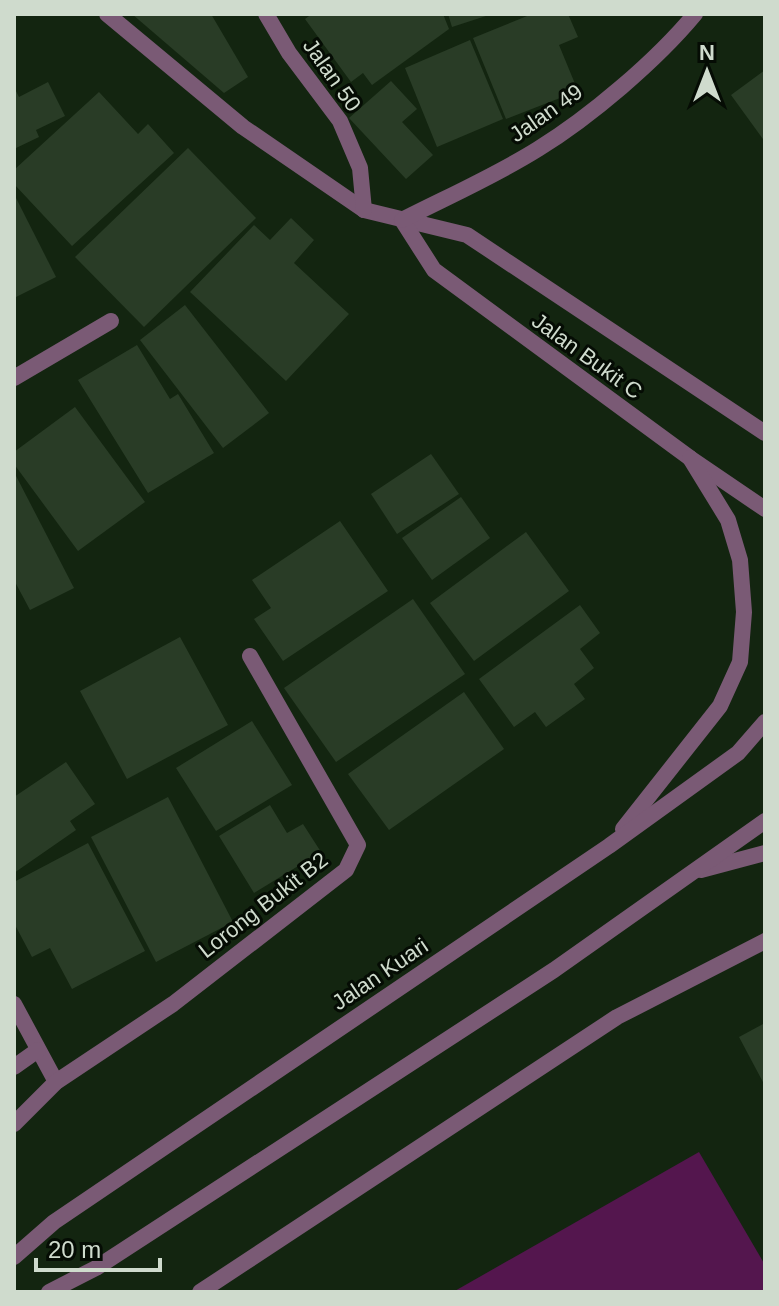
<svg xmlns="http://www.w3.org/2000/svg" width="779" height="1306" viewBox="0 0 779 1306" font-family="Helvetica,sans-serif">
<style>
.green{fill:#54164e}
.building{fill:#293c26}
.lines{fill:none;stroke-linecap:round;stroke-linejoin:round}
.service{stroke:#7a5a75;stroke-width:16}
.minor{stroke:#7a5a75;stroke-width:16}
.tertiary{stroke:#7a5a75;stroke-width:16}
.labels{text-anchor:middle;dominant-baseline:central;stroke-width:6;stroke-linejoin:round;paint-order:stroke}
.street-label{font-size:22px;fill:#cfdbcd;stroke:#050c04}
</style>
<rect width="100%" height="100%" fill="#132510"/>
<polygon class="green" points="699,1152 765,1265 765,1292 453,1292"/>
<g class="building">
<polygon points="132,14 211,14 248,77 224,93"/>
<polygon points="312,14 443,14 449,29 372,85 363,73 351,82 305,19"/>
<polygon points="448,14 489,14 489,15 452,27"/>
<polygon points="532,14 568,14 578,37 559,45 578,91 506,119 473,38"/>
<polygon points="470,40 503,119 437,147 405,68"/>
<polygon points="765,70 765,142 731,95"/>
<polygon points="391,81 417,109 402,122 433,155 406,179 349,118"/>
<polygon points="48,82 65,116 36,130 39,137 14,149 14,87 19,97"/>
<polygon points="99,92 138,134 148,124 174,153 72,246 14,184 14,170"/>
<polygon points="188,148 256,218 144,327 75,257"/>
<polygon points="14,194 56,277 14,298"/>
<polygon points="291,218 314,240 294,263 349,314 286,381 190,292 254,225 270,240"/>
<polygon points="185,305 269,413 223,448 140,340"/>
<polygon points="137,345 170,399 178,394 214,453 148,493 78,380"/>
<polygon points="75,407 145,502 78,551 14,464 14,452"/>
<polygon points="431,454 459,494 397,534 371,494"/>
<polygon points="14,472 74,588 30,610 14,580"/>
<polygon points="461,497 490,538 432,580 402,538"/>
<polygon points="340,521 388,591 283,661 254,619 271,608 252,580"/>
<polygon points="526,532 569,591 474,661 430,603"/>
<polygon points="413,599 465,674 336,762 284,688"/>
<polygon points="580,605 600,633 580,649 594,668 574,684 585,699 546,727 535,712 514,727 479,679"/>
<polygon points="180,637 228,725 127,779 80,691"/>
<polygon points="464,692 504,749 389,830 348,774"/>
<polygon points="252,721 292,785 216,831 176,768"/>
<polygon points="66,762 95,804 70,821 76,830 14,873 14,797"/>
<polygon points="168,797 233,922 156,962 91,837"/>
<polygon points="270,805 287,833 303,824 321,852 254,893 219,836"/>
<polygon points="88,843 145,951 72,989 50,948 32,957 14,923 14,882"/>
<polygon points="765,1023 765,1086 739,1037"/>
</g>
<g class="lines">
<polyline class="service" points="200,1292 617,1017 765,941"/>
<g class="minor">
<polyline points="107,14 243,127 364,210 467,235 765,433"/>
<polyline points="266,14 289,53 340,121 360,168 364,210"/>
<polyline points="402,220 434,270 690,458 765,509"/>
<path d="M402 220C447 197 495 176 538 149 590 117 656 61 695 14"/>
<polyline points="14,378 111,321"/>
<polyline points="14,1004 56,1082"/>
<polyline points="14,1067 38,1050"/>
<polyline points="14,1124 56,1082 173,1004 346,870 358,845 250,656"/>
</g>
<g class="tertiary">
<polyline points="623,829 720,706 740,662 744,612 740,560 728,520 690,458"/>
<polyline points="701,870 765,853"/>
<polyline points="14,1257 54,1222 609,846 738,753 765,722"/>
<polyline points="49,1292 96,1268 554,970 765,821"/>
</g>
</g>
<g class="labels">
<g class="street-label">
<text transform="translate(332 75) rotate(55)">Jalan 50</text>
<text transform="translate(546 113) rotate(-35)">Jalan 49</text>
<text transform="translate(587 356) rotate(36)">Jalan Bukit C</text>
<text transform="translate(263 905) rotate(-38)">Lorong Bukit B2</text>
<text transform="translate(380 974) rotate(-34)">Jalan Kuari</text>
</g>
</g>
<rect width="779" height="1306" fill="none" stroke="#cfdbcd" stroke-width="32"/>
<g transform="translate(707 72)" stroke="#050c04" stroke-width="6" paint-order="stroke">
<path d="M0-6L14 30L0 20L-14 30Z" fill="#cfdbcd"/>
<text y="-12" font-size="22" font-weight="bold" text-anchor="middle" fill="#cfdbcd">N</text>
</g>
<path d="M36 1258v12h124v-12" fill="none" stroke="#cfdbcd" stroke-width="4"/>
<text x="48" y="1258" font-size="24" fill="#cfdbcd" stroke="#050c04" stroke-width="6" paint-order="stroke">20 m</text>
</svg>
